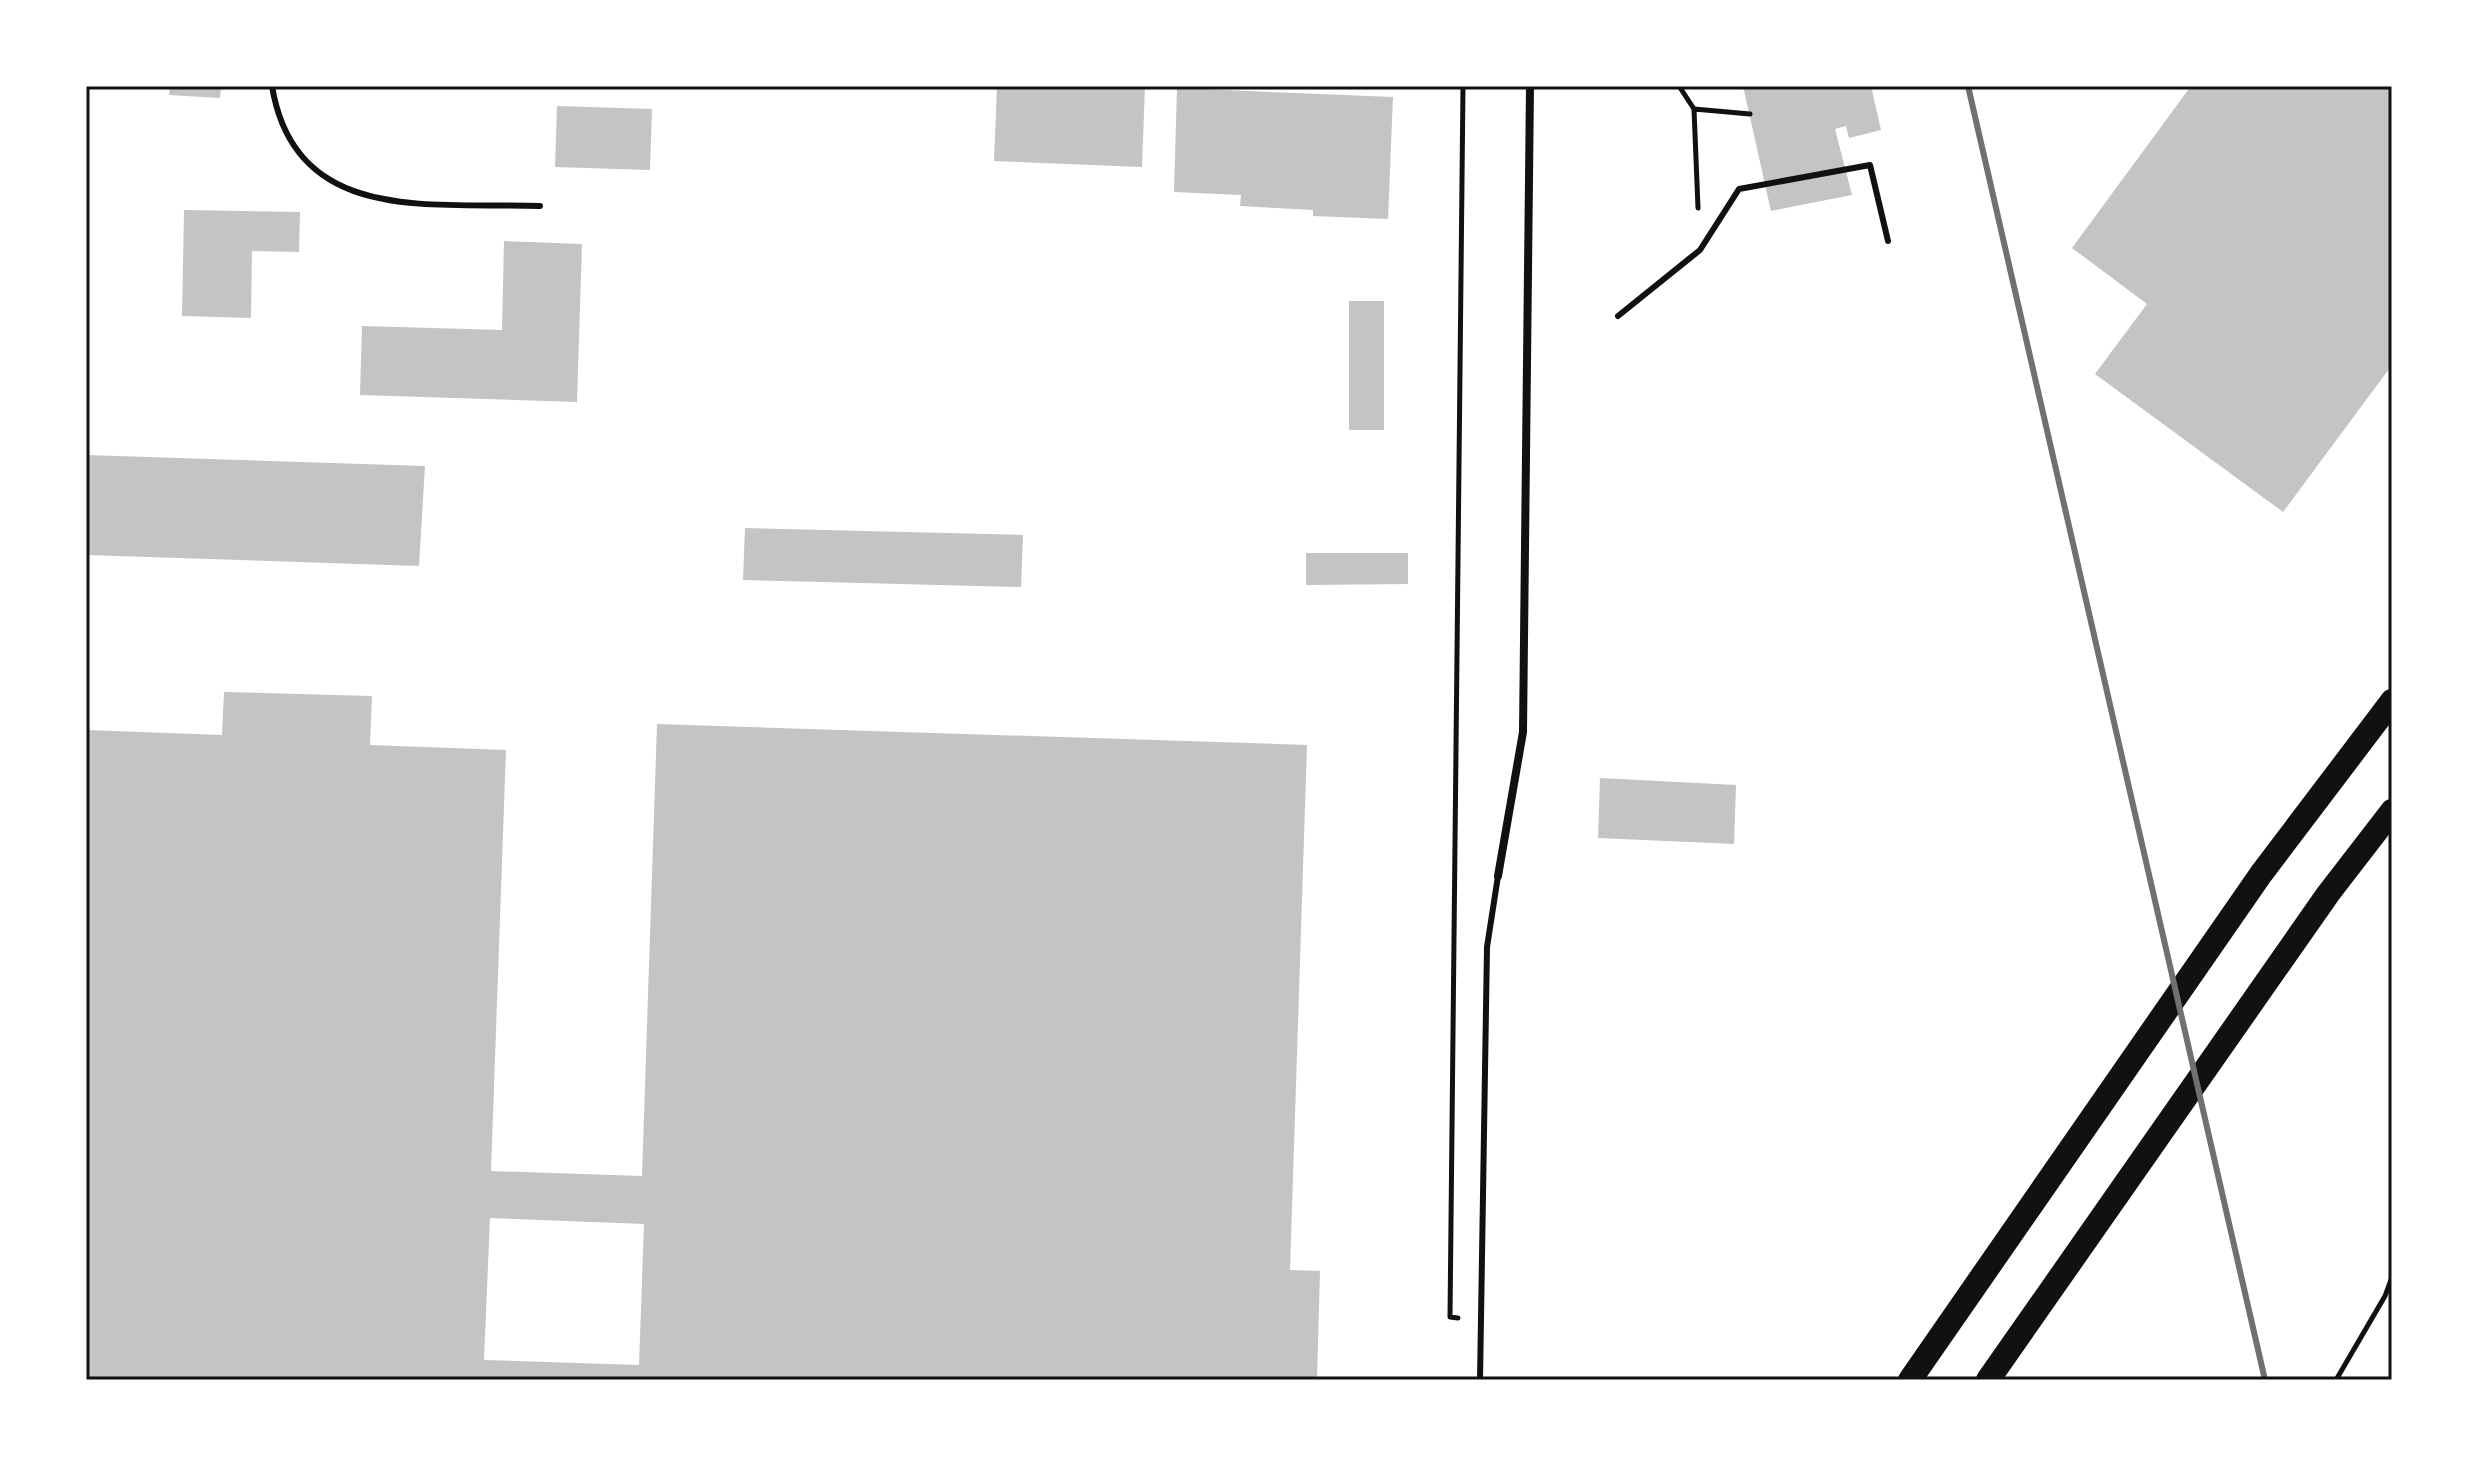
<svg xmlns="http://www.w3.org/2000/svg" width="2478" height="1466" viewBox="0 0 2478 1466" font-family="'Open Sans',sans-serif">
<style>
.building{fill:#c4c4c4;fill-rule:evenodd}
.lines{fill:none;stroke-linecap:round;stroke-linejoin:round}
.path{stroke:#111;stroke-width:5}
.service{stroke:#111;stroke-width:6}
.minor{stroke:#111;stroke-width:8}
.motorway{stroke:#111;stroke-width:24}
.rail{stroke:#707070;stroke-width:6}
.neatline{fill:none;stroke:#111;stroke-width:3}
</style>
<rect width="100%" height="100%" fill="#fff"/>
<g class="building">
<polygon points="170,86 221,86 220,98 169,95"/>
<polygon points="997,86 1145,86 1142,167 994,161"/>
<polygon points="1743,86 1871,86 1881,130 1849,138 1846,126 1835,129 1852,195 1771,211"/>
<polygon points="2191,86 2392,86 2392,365 2283,512 2095,374 2147,304 2072,248"/>
<polygon points="1177,88 1393,97 1388,219 1313,216 1313,210 1240,206 1241,195 1174,192"/>
<polygon points="557,106 652,109 650,170 555,167"/>
<polygon points="184,210 300,212 299,252 252,251 251,318 182,316"/>
<polygon points="504,241 582,244 577,402 360,395 362,326 502,330"/>
<rect x="1349" y="301" width="35" height="129"/>
<polygon points="86,455 425,466 419,566 86,555"/>
<polygon points="745,528 1023,535 1021,587 743,580"/>
<polygon points="1306,553 1408,553 1408,584 1306,585"/>
<path d="M224 692 372 696 370 745 506 750 491 1171 642 1176 657 724 1307 745 1290 1270 1320 1271 1317 1380H86V730L222 735ZM490 1218 644 1224 639 1365 484 1360Z"/>
<polygon points="1600,778 1736,785 1734,844 1598,838"/>
</g>
<g class="lines">
<g class="path">
<polyline points="1679,86 1694,109"/>
<polyline points="1698,208 1694,109 1750,114"/>
<polyline points="1458,1318 1450,1317 1463,86"/>
<polyline points="2336,1380 2385,1296 2392,1277"/>
</g>
<g class="service">
<path d="M272 86C295 226 432 202 540 206"/>
<polyline points="1618,316 1700,250 1739,189 1870,165 1888,241"/>
<polyline points="1480,1380 1487,947 1498,876"/>
</g>
<polyline class="minor" points="1498,876 1523,732 1530,86"/>
<g class="motorway">
<polyline points="1910,1380 2261,874 2392,701"/>
<polyline points="1988,1380 2328,894 2392,811"/>
</g>
<polyline class="rail" points="1968,86 2265,1380"/>
</g>
<rect width="2478" height="1466" fill="none" stroke="#ffffff" stroke-width="176"/>
<rect x="88" y="88" width="2302" height="1290" class="neatline"/>
</svg>
